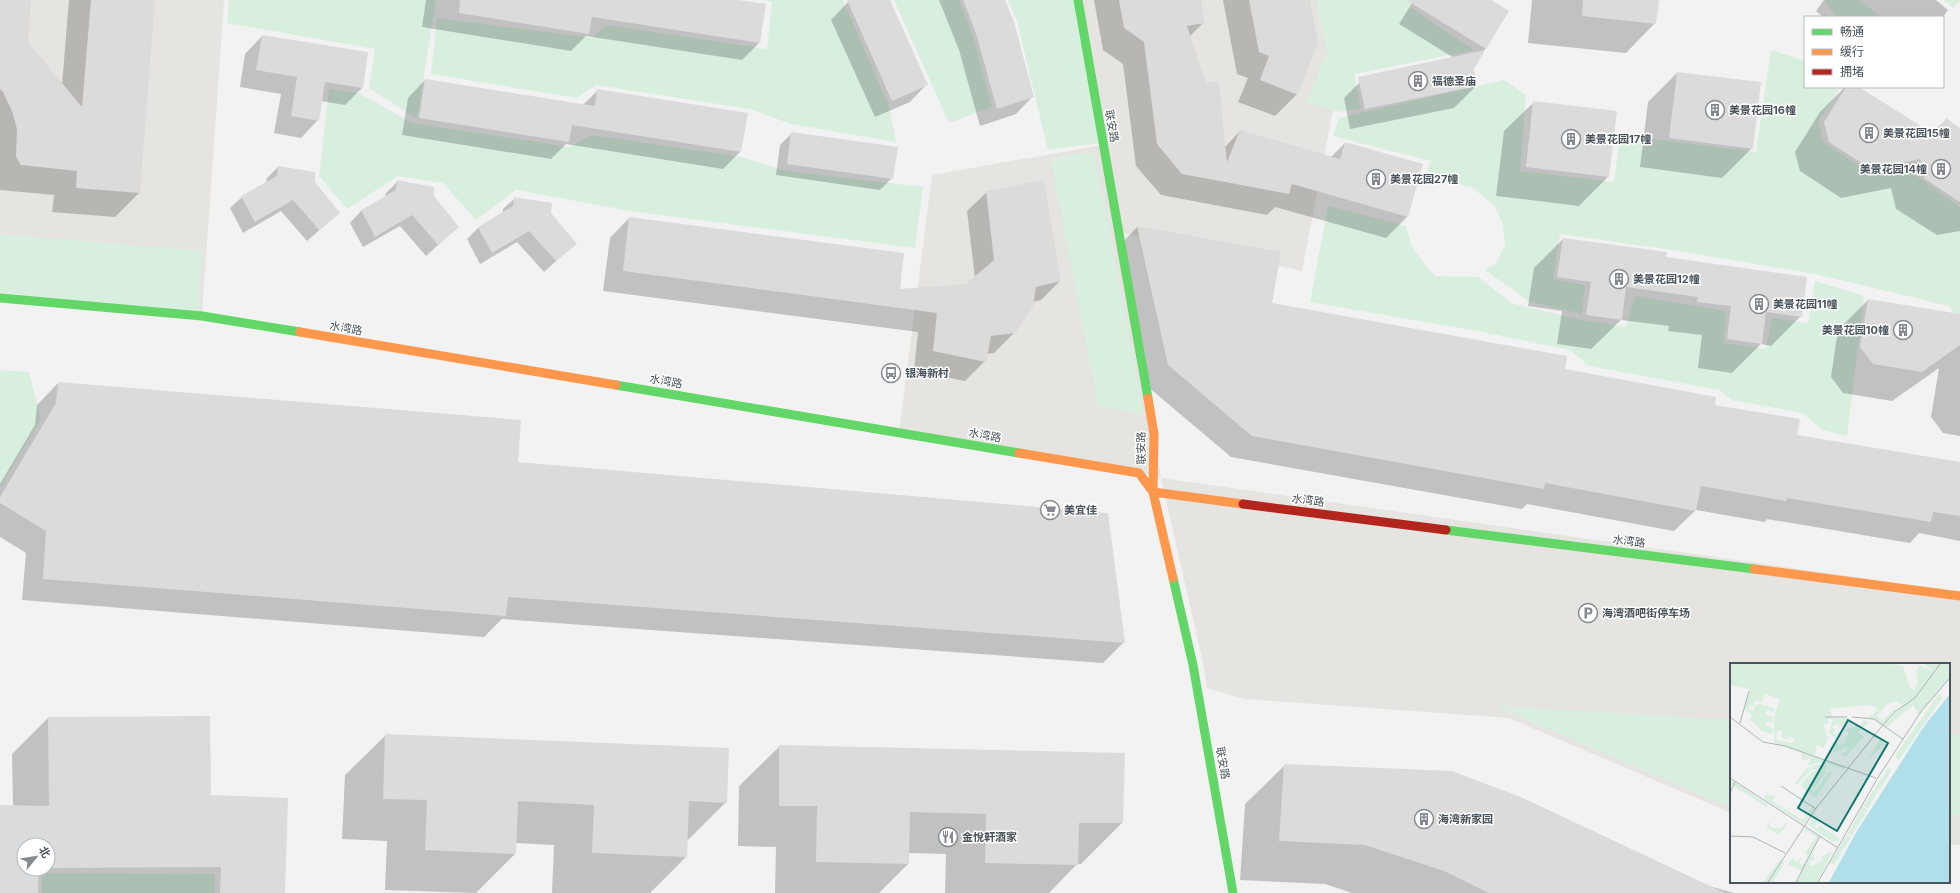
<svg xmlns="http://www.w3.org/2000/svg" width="1960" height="893" viewBox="0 0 1960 893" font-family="Inter,'Noto Sans SC',sans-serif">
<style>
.commercial{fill:#e6e4e0}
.green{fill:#d8efe0}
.shadow{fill:#0003;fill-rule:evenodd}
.building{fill:#dbdbdc}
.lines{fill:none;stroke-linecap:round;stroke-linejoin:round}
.fast{stroke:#63d668;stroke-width:9}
.slow{stroke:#ff974d;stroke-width:9}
.jam{stroke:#b3261e;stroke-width:9}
.labels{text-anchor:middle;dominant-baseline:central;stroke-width:3;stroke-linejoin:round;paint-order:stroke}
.poi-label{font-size:11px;font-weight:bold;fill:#4a545c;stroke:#fff;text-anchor:start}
.street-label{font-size:11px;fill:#4a545c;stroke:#fff}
.inset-road{fill:none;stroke:#afb3b6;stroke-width:1}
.view{fill:#0f766e;fill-opacity:0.15;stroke:#0f766e;stroke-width:2}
.inset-edge{fill:none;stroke:#4a545c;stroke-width:2}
</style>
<rect width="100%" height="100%" fill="#f2f2f2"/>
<g class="commercial">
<polygon points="0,0 224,0 202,315 0,298"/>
<polygon points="1079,0 1344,0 1342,63 1302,271 1118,232 1161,477 899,433 932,175 1102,145"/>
<polygon points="1161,478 1960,592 1960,845 1949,845 1949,664 1731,664 1731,813 1509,718 1245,699 1207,688 1203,663"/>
</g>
<g class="green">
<polygon points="229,0 436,0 417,119 369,88 375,49 227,23"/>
<polygon points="764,0 843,0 889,106 896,142 791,124 750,109 596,85 577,98 431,74 437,18 592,38 606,25 767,49 772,2"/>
<polygon points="894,0 959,0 973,37 992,107 949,123"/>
<polygon points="1008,0 1074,0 1099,143 1048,150 1017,21"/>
<polygon points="1316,0 1414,0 1410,7 1474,50 1354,74 1361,108 1338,112 1306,102 1327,52"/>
<polygon points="1824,0 1860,0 1881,17 1836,17"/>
<polygon points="1944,0 1960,0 1960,1 1953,8"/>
<polygon points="1771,50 1805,61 1805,87 1841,87 1818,121 1823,142 1872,174 1903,166 1960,207 1960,322 1949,306 1815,274 1672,250 1560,234 1553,279 1585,285 1582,314 1528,301 1485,270 1498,261 1505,244 1503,224 1494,205 1471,187 1424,178 1431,161 1333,136 1339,118 1504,80 1526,95 1520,171 1614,182 1620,135 1756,152"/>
<polygon points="329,89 359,93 412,123 570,147 591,135 741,157 786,171 923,187 915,248 630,211 516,190 476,220 443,183 398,176 347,209 319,176"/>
<polygon points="1094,152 1144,414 1098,407 1051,159"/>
<polygon points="1328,206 1406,226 1412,248 1435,276 1479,277 1511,303 1577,319 1626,327 1635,296 1726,311 1724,343 1766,349 1772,318 1808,323 1815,281 1864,296 1847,436 1822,430 1802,413 1732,400 1719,390 1589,366 1570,350 1483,332 1310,302"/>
<polygon points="0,234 202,251 198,311 0,293"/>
<polygon points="0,370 29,372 41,419 0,487"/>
<polygon points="1496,706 1731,720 1731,808"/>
<polygon points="1949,734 1960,735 1960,815 1949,814"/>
<polygon points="42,873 215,874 215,893 42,893"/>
</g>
<g class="shadow">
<polygon points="0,0 30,0 27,42 62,85 69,0 153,0 139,193 115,217 52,212 54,195 0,190"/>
<polygon points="426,0 732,0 759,43 742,60 586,36 571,51 422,27"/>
<polygon points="854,0 889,0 927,84 910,102 875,117 831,20 848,2"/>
<polygon points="939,0 1004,0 1033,96 1016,114 980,126 959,50"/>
<polygon points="1094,0 1200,0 1203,23 1189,37 1225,147 1240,131 1331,157 1345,143 1407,217 1386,238 1275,207 1267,215 1161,195 1136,166 1123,64 1103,50"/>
<polygon points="1223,0 1309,0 1297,94 1275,116 1238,102 1248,78 1237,74"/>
<polygon points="1414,0 1489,0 1508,12 1473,69 1476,86 1454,108 1350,129 1344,98 1366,76 1454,58 1399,24"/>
<polygon points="1532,0 1658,0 1655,23 1626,53 1528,43"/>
<polygon points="1824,0 1936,0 1948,10 1943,17 1823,17 1816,11"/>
<polygon points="262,36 362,88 345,105 321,101 318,120 301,138 274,133 281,94 240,87 245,54"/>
<polygon points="1677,73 1752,148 1722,178 1640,167 1648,102"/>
<polygon points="425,80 583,105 598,90 747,114 740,152 723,169 566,144 551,159 402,135 408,98"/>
<polygon points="1845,87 1857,87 1931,134 1946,120 1960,129 1960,231 1937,235 1896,209 1891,188 1841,198 1800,171 1795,152 1820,112"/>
<polygon points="1534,102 1616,112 1608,177 1579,206 1496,196 1504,131"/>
<polygon points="792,133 892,178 880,190 776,175 780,145"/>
<polygon points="278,167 314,182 339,213 307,241 281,211 243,233 230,208 242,197 266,183 267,178"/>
<polygon points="398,181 458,227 426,256 400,226 363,247 350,223 361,211 385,197 386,193"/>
<polygon points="987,192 1060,281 1041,300 1032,302 1014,333 994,353 986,354 985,361 965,381 914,371 918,332 603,291 610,238 629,218 899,290 967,285 975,278 967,211"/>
<polygon points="515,198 550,213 575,244 544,272 517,242 480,264 467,239 478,228 502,214 503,209"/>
<polygon points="1137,227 1271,304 1714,406 1796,436 1960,465 1960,541 1919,533 1910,543 1767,519 1765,522 1696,510 1674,531 1527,504 1522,509 1231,457 1147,386 1117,248"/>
<polygon points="1563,239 1665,258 1801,316 1771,346 1761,344 1732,373 1698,368 1702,335 1668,331 1669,326 1621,320 1591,349 1557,344 1562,311 1528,306 1534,268"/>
<polygon points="1868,300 1960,340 1960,436 1943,433 1931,417 1939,368 1892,401 1843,393 1831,377 1838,330"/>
<polygon points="58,383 1124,642 1103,663 502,619 484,637 22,600 26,553 0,537 0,484 35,425 37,405"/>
<path d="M48 718 210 796 284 893H0V806H13L12 754ZM24 845H48V869H24Z"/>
<polygon points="386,735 726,802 687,841 686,857 650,893 552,893 554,845 516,843 515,854 476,893 385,890 387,841 342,839 345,775"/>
<polygon points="780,746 1122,823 1081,864 1077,864 1049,893 945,893 946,854 908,853 908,864 879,893 775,893 776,847 738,846 739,786"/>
<polygon points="1285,765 1705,885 1734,893 1352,893 1325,884 1240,880 1245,804"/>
</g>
<g class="building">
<polygon points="0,0 31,0 28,42 82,107 91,0 155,0 140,193 76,188 77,171 21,165 16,157 17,129 12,111 3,92 0,89"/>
<polygon points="460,0 739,0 766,4 760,43 592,17 589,34 459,13"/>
<polygon points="847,0 890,0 928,85 892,101"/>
<polygon points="963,0 1005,0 1014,22 1034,97 997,109 976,33"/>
<polygon points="1119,0 1201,0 1205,23 1187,26 1206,83 1219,81 1227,162 1240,130 1340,159 1345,142 1423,164 1408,217 1292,184 1289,194 1182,174 1157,144 1144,42 1124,28"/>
<polygon points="1249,0 1310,0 1318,43 1298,95 1260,80 1269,56 1259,52"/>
<polygon points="1406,0 1491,0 1509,11 1486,49"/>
<polygon points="1583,0 1659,0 1656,24 1582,16"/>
<polygon points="262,35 368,52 363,88 325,82 319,121 291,116 297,77 256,70"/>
<polygon points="1485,50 1474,69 1477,86 1365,109 1358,77"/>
<polygon points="1677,72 1761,82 1753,149 1669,138"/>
<polygon points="425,79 595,106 597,89 748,113 741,152 572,125 569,142 419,118"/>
<polygon points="1846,87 1859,87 1935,135 1946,118 1960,128 1960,202 1925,179 1920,159 1871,169 1829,142 1824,122"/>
<polygon points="1533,101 1617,111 1609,177 1526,167"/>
<polygon points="791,132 898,147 893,179 787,164"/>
<polygon points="278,166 315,172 315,182 340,213 319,230 293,200 255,222 241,196 277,176"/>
<polygon points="397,180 434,187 434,196 459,227 438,245 412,215 375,237 361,210 396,190"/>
<polygon points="1044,180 1061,281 1036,287 1033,307 1015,333 991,336 986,362 933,351 937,313 623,271 629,217 904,253 900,289 966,284 994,260 986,191"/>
<polygon points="514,197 552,203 551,213 577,244 556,261 529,231 492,253 478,227 513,206"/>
<polygon points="1137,226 1281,252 1272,303 1567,356 1565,369 1716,397 1715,405 1800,419 1797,435 1960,462 1960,516 1933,512 1931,522 1787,498 1786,501 1701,486 1696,511 1545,483 1544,489 1252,436 1168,365"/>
<polygon points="1563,238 1667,252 1666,257 1807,277 1802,317 1766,312 1762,344 1727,339 1731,306 1697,302 1698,297 1626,287 1622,320 1586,315 1591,282 1557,277"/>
<polygon points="1868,299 1960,314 1960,345 1922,372 1873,364 1860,347"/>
<polygon points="58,382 521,420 518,462 1108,513 1125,643 508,597 506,616 43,579 46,531 0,503 0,497 56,403"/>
<polygon points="210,716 211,795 288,798 285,893 220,893 221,867 48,868 48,845 24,845 24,869 39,869 38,893 0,893 0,805 49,806 48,717"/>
<polygon points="385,734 729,748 727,803 689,801 687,857 592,853 594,805 518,801 516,854 425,850 427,800 383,799"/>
<polygon points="779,745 1125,753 1123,823 1079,823 1078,865 985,863 986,814 910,812 909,864 816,862 817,806 779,806"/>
<polygon points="1284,764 1452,771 1523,798 1725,893 1489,893 1444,871 1365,845 1279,841"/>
</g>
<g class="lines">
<g class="fast">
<polyline points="1078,0 1148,398"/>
<polyline points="0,298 202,316 300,332"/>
<polyline points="616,385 1019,453"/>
<polyline points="1446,530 1754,569"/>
<polyline points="1173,578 1193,665 1233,893"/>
</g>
<g class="slow">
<polyline points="300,332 616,385"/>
<polyline points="1148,398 1154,434 1153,492 1173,578"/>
<polyline points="1019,453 1139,473 1153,492 1243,504"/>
<polyline points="1754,569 1960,596"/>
</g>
<polyline class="jam" points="1243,504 1446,530"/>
</g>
<defs>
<g id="building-ring" transform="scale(1)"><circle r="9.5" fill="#fff" stroke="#858b90" stroke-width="1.5"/><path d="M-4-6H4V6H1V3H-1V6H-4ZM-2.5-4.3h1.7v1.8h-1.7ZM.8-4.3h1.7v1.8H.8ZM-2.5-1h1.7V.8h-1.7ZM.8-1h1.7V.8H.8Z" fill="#858b90"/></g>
<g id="bus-ring" transform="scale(1)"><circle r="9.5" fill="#fff" stroke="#858b90" stroke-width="1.5"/><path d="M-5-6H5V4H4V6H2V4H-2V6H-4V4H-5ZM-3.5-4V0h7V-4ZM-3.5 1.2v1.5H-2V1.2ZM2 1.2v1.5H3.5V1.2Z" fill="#858b90"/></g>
<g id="supermarket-ring" transform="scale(1)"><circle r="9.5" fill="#fff" stroke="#858b90" stroke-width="1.5"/><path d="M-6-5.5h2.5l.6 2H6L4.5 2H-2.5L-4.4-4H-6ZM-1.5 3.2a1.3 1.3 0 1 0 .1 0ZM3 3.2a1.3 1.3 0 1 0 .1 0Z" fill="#858b90"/></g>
<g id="parking-ring" transform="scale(1)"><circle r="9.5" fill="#fff" stroke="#858b90" stroke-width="1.5"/><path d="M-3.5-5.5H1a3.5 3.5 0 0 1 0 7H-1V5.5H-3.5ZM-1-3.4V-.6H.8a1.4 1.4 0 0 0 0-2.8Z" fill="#858b90"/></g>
<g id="restaurant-ring" transform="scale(1)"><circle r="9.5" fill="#fff" stroke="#858b90" stroke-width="1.5"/><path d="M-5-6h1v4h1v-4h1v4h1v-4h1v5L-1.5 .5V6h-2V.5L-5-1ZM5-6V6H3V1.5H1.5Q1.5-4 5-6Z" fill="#858b90"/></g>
</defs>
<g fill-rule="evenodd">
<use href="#building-ring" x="1418" y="81"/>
<use href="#building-ring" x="1715" y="110"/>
<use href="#building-ring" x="1869" y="133"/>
<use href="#building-ring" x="1571" y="139"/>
<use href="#building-ring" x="1941" y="169"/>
<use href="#building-ring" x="1376" y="179"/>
<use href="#building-ring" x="1619" y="279"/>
<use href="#building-ring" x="1759" y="304"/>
<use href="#building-ring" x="1903" y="330"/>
<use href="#bus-ring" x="891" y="373"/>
<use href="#supermarket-ring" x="1050" y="510"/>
<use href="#parking-ring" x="1588" y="613"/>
<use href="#building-ring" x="1424" y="819"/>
<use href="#restaurant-ring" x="948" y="837"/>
</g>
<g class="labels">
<g class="poi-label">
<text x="1432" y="81">福德圣庙</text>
<text x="1729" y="110">美景花园16幢</text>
<text x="1883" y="133">美景花园15幢</text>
<text x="1585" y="139">美景花园17幢</text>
<text x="1927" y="169" text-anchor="end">美景花园14幢</text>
<text x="1390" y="179">美景花园27幢</text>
<text x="1633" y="279">美景花园12幢</text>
<text x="1773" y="304">美景花园11幢</text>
<text x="1889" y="330" text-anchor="end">美景花园10幢</text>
<text x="905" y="373">银海新村</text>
<text x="1064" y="510">美宜佳</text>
<text x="1602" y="613">海湾酒吧街停车场</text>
<text x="1438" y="819">海湾新家园</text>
<text x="962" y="837">金悅軒酒家</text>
</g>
<g class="street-label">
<text transform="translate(1112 126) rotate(80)">联安路</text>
<text transform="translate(346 328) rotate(10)">水湾路</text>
<text transform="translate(666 381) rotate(10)">水湾路</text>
<text transform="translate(985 435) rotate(10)">水湾路</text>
<text transform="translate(1141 448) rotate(-91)">联安路</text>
<text transform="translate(1308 500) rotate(7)">水湾路</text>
<text transform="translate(1629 541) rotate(7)">水湾路</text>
<text transform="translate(1223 763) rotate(80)">联安路</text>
</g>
</g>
<g transform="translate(1730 663)">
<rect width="220" height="220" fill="#f2f2f2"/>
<path d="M0 1H160L173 3 180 25 187 30 184 26 188 19 186 8 190 2 204 9 194 1H220V15L189 52 183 42 157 64 153 63 173 43 166 38 157 41 147 53 153 58 164 45 166 47 152 63 145 56 138 55 140 51 143 53 147 45 137 42 100 46 103 55H117L118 58 113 60 114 62 119 60 116 63 108 64 109 60 104 62 102 65 106 66 103 71 105 72 108 68 109 70 105 76 99 70 103 56H98V60L94 62 98 75 94 85 87 82 85 92 76 90 115 104 114 106 91 99 77 103 81 95 74 98 71 94 72 89 44 80V54L50 36 35 31 32 39 25 37 24 43 19 42V46L23 48 26 42 30 41 45 46 44 49 37 47 35 51 43 54V60L37 58 35 62 43 65 42 71 32 68 20 56 22 51 14 47 20 26 0 22ZM48 67 52 68 51 75 60 77 57 73 65 76 63 80 46 77ZM209 31 213 34 169 97 165 94 167 90ZM132 57 139 59 128 69 134 74 115 94 111 91 117 88V84L106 89 100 86 102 80H108L107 87 110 80 114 81 119 70 115 67 133 61ZM152 74 155 76 153 83 138 96ZM89 101 98 103 97 106 81 107 67 122 65 120 77 105ZM159 104 162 106 149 128 147 125 148 128 138 146 133 143ZM89 107 97 108 82 127 84 129 100 108 102 110 86 135 79 129 74 135 71 132 76 129 71 121 82 109ZM0 116 38 141 37 144 0 121ZM37 131 46 133 42 138 71 156H74L84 142 86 144 74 161 33 135ZM133 144 137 147 122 173 118 170ZM44 153 39 162 44 166 47 164 50 166 56 159 58 160 49 172 36 164ZM85 153 90 158 85 164 87 166 90 162 110 176 108 178 103 179 81 164 79 161ZM76 165 89 174 72 208 58 201 63 195 68 199 69 196 73 195 69 200 71 202 75 199 77 191 75 190 86 174 78 168 73 169ZM117 171 121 174 104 202 100 200ZM103 188 87 219H66L83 190 85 196 79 199 81 203 93 198 91 193ZM50 197 55 199 43 219H33Z" fill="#d8efe0" fill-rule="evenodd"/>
<path d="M220 31V219H99L127 168 195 62Z" fill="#b0dfe9"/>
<path class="inset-road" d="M0 54 33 79 55 83 146 115M95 54H117M122 54 144 56 173 76M10 60 19 28M0 115 108 185M51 123 86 146M0 130 5 119M0 173 23 174 55 190M38 219 87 144 152 63 166 48 185 35 210 1M66 219 90 173M88 219 147 116 192 47 220 15"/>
<path class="view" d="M118 57 158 80 107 168 68 145Z"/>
<rect width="220" height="220" class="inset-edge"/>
</g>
<rect x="1804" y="16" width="140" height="72" fill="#ffffff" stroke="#b7bbbe"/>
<rect x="1812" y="29" width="20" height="6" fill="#63d668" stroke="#b7bbbe"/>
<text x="1840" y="36" font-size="12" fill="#4a545c">畅通</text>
<rect x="1812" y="49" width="20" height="6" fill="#ff974d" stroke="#b7bbbe"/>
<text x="1840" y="56" font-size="12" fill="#4a545c">缓行</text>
<rect x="1812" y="69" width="20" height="6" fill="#b3261e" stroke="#b7bbbe"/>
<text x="1840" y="76" font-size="12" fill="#4a545c">拥堵</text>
<g transform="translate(36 857) rotate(60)"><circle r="19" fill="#ffffff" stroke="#b7bbbe"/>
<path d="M0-3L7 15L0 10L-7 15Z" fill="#858b90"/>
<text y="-6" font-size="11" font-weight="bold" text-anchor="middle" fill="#4a545c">北</text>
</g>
</svg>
